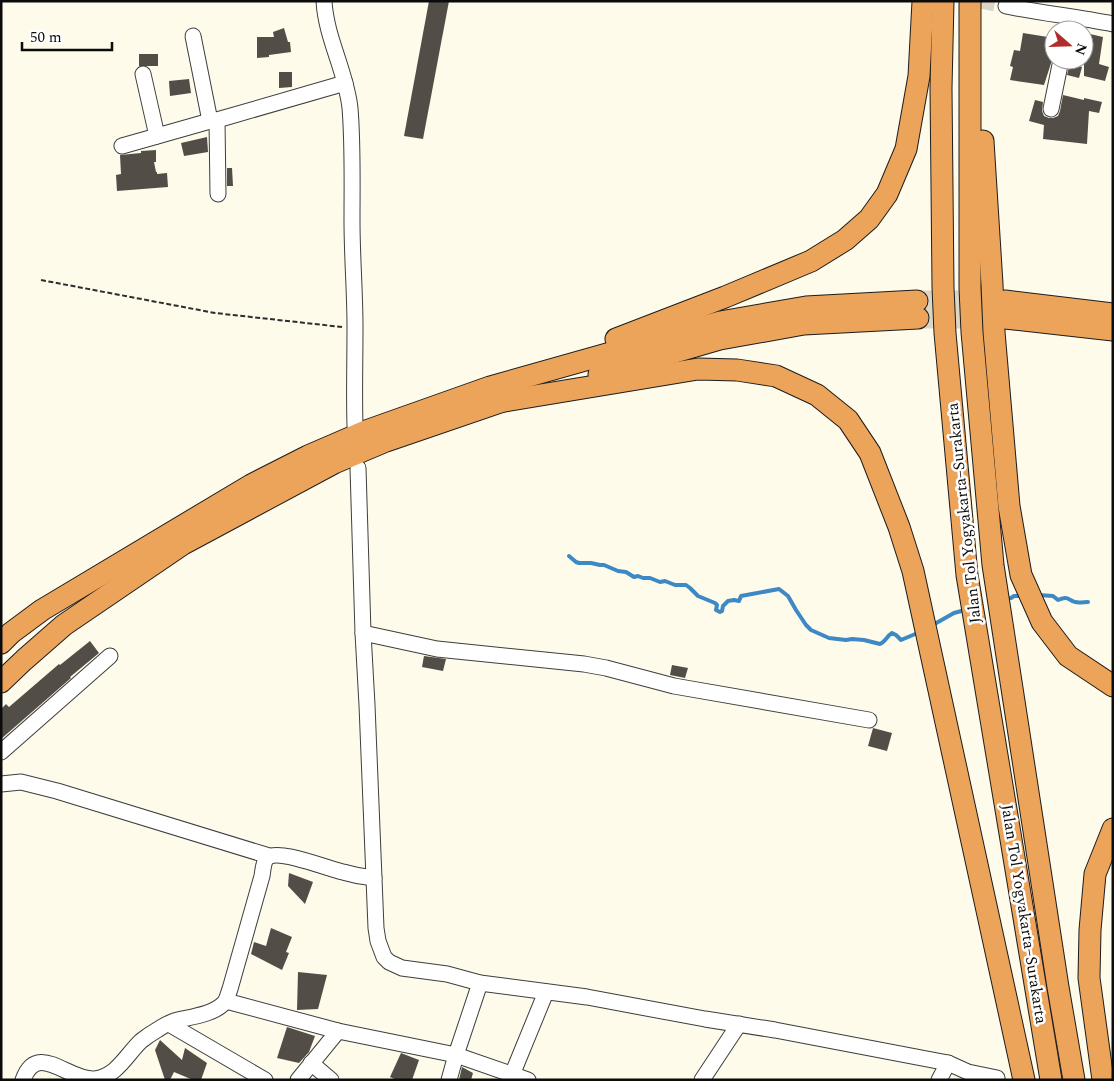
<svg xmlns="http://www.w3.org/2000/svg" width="1114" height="1081" viewBox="0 0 1114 1081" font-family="Spectral,serif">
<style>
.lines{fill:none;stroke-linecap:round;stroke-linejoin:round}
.stream{stroke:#3d89c5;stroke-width:4}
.building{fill:#534d48}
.minor-tunnel{stroke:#dad7c9;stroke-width:15;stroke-dasharray:15 8;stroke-linecap:butt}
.highway-tunnel{stroke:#dad7c9;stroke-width:21;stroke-dasharray:21 11;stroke-linecap:butt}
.minor-casing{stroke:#3e3e3e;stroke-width:17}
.highway-casing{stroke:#1c1c1c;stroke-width:23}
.path{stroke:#2d2d2d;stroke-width:2;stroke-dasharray:5 2.5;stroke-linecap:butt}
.minor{stroke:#fff;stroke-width:15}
.highway{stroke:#eca35a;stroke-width:21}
.labels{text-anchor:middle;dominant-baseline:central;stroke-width:5;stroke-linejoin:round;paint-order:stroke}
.street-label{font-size:16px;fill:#0b0b0b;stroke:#fff}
</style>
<rect width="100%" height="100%" fill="#fefbea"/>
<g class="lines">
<g class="stream">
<path d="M569 556 576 562 579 563H591L600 565H604L618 571 626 572 634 577 638 576 643 578H650L660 582 665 581 675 585H686L690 588 698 596 715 603 717 605 716 610 720 612 722 611 723 606 728 601 734 600 739 601 741 596 779 589 788 596 796 610 806 625 811 630 829 638 846 640 852 639 864 640 880 644C885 642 887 636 892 633L896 635 901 640 920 632"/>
<path d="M1038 595 1053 596 1058 600C1068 596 1067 599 1075 602 1079 603 1084 602 1088 602"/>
<polyline points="1005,599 1011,598 1014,596 1019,596 1024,594"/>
<polyline points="931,626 954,613 965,610"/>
</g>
</g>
<g class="building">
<polygon points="429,1 449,1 423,139 404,136"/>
<polygon points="284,28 288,42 290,42 291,52 269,55 269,57 257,58 257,37 274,37 273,32"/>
<polygon points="1023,33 1054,38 1054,54 1044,85 1010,80 1013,67 1010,66 1014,50 1020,51"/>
<polygon points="1090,34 1103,37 1099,64 1109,67 1105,81 1084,76 1084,35 1089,37"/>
<rect x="139" y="54" width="19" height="12"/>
<polygon points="1070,63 1082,67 1079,78 1067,75"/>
<polygon points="279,72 292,72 292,87 279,88"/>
<polygon points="189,79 191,93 170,96 169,81"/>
<polygon points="1063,95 1084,100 1084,98 1102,102 1099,113 1089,111 1087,144 1043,139 1044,125 1029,121 1035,100 1043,102 1042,111 1044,116 1049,118 1053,118 1058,116 1060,111"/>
<polygon points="207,137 208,152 184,156 181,143"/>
<polygon points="156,150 156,162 154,162 156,172 157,172 157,174 167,173 168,187 117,191 116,175 121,174 120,155 141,153 141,151"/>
<polygon points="227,168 232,168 233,186 227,186"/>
<polygon points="90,641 99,653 70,677 71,678 1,739 1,709 6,704 9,707 59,664 60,665"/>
<polygon points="424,656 446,659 443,671 422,667"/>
<polygon points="672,665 688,668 685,678 670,675"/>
<polygon points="873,728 892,733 887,751 868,746"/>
<polygon points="289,873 313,882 305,904 288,886"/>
<polygon points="271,928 292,937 286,952 289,953 282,970 251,954 254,942 266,946"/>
<polygon points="298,972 327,975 318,1009 297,1010"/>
<polygon points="287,1027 315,1036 309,1052 299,1063 277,1058"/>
<polygon points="160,1040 182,1060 185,1048 207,1063 201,1080 193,1080 174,1072 170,1080 165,1080 155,1050"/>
<polygon points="401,1053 419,1060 412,1080 397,1080 390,1077"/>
<polygon points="462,1067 473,1073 471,1080 459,1080"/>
</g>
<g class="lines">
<polyline class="minor-tunnel" points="980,1 1006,6"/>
<g class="highway-tunnel">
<polyline points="917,301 1005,301"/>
<polyline points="918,318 1005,318"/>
</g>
<g class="minor-casing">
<g id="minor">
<path d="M324 1C326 38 346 71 350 108 353 145 352 183 352 221 352 257 355 292 355 327 355 360 354 393 355 426"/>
<path d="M1006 6C1041 13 1077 17 1113 24"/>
<polyline points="193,36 210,121"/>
<polyline points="143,74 157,136"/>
<polyline points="1051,109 1061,60"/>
<polyline points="217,120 218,194"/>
<polyline points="122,146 210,121 217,120 345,83"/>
<polyline points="358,468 363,633 367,705 376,928 378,941 384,957 389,962 402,968 447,974 480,983 587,997 705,1019 775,1030 948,1063 968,1072 997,1078"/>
<polyline points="363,633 437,649 584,664 606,668 674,686 869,720"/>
<polyline points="1,752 110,656"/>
<polyline points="1,784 21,782 57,791 269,856"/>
<polyline points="226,1001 338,1031 456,1055 528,1080"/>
<polyline points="169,1024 265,1080"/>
<polyline points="311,1063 331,1080"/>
<polyline points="512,1075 546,992"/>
<path d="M23 1080C37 1040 68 1081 95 1079 117 1076 127 1054 141 1041 146 1037 152 1033 157 1030 162 1027 168 1023 174 1021 189 1017 213 1015 224 1003 227 1000 228 994 230 989L262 876C263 871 263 862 267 858 278 848 328 869 343 872 353 875 363 877 374 878"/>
<polyline points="298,1080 338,1031"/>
<polyline points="449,1080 456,1055 480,983"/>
<polyline points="702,1080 739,1024"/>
<polyline points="939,1080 948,1063"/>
</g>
</g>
<g class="highway-casing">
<g id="highway">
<polyline points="943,1 941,88 943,287 945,333 967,575 1051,1080"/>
<polyline points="970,1 970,288 972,332 993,565 1058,987 1074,1080"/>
<polyline points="983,141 992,284 994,332 1009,506 1021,575 1042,622 1068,656 1113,686"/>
<polyline points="1005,301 1113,314"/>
<polyline points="1005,318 1113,330"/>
<polyline points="616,339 725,297 811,261 845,240 869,219 887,194 906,149 919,76 923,1"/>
<polyline points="599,374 720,339 804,324 918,318"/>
<polyline points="498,402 698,369 737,370 776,376 817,395 848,420 870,453 899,527 913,571 1024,1080"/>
<polyline points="1,643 11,633 42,610 251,485 308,456 366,431 490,387 720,322 806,307 917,301"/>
<polyline points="1,682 24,660 64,625 183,544 334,463 386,441 512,398"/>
<polyline points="1103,1080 1089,978 1090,930 1095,874 1113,829"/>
</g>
</g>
<polyline class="path" points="41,280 215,313 342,327"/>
<use href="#minor" class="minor"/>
<use href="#highway" class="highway"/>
</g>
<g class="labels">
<g class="street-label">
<text transform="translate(964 513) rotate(-96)">Jalan Tol Yogyakarta–Surakarta</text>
<text transform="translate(1024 914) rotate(81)">Jalan Tol Yogyakarta–Surakarta</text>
</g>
</g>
<rect width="1114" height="1081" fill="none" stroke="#0b0b0b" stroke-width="5"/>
<g transform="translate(1069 45) rotate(110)"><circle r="24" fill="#ffffff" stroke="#9d9d9d"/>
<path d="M0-4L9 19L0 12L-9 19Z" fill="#b22c2d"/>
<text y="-8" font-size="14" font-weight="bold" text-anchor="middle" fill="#0b0b0b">N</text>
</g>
<path d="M22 42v8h90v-8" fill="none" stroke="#0b0b0b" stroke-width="2.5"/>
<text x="30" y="42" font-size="15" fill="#0b0b0b" stroke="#ffffff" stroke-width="4" paint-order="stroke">50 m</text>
</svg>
